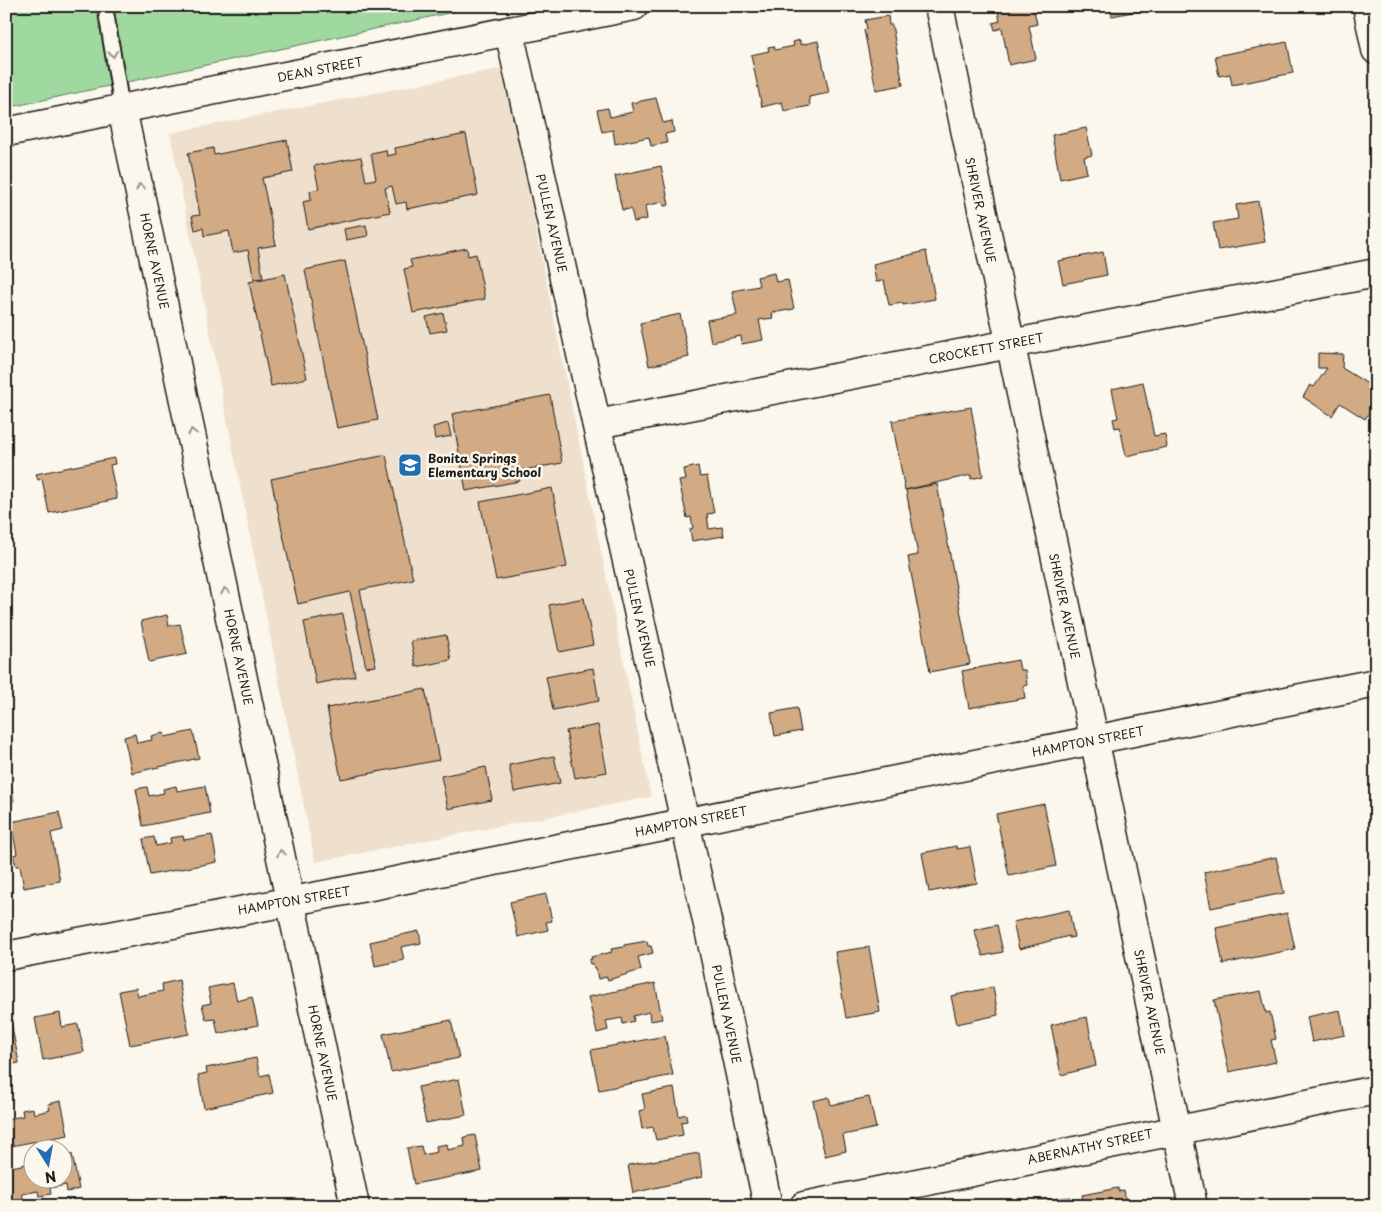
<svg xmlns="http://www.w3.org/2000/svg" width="1382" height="1212" viewBox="0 0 1382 1212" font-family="'Playpen Sans',sans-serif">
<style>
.built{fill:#efe0cd}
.green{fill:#9fd99f;stroke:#5e7a5e}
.building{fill:#d2ab84;stroke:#1c1c1c}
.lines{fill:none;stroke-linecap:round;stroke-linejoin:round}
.service-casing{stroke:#1c1c1c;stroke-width:18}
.minor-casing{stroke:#1c1c1c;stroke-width:31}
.service{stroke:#fbf7ec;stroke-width:14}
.minor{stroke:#fbf7ec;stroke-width:28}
.oneway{stroke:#97948e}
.labels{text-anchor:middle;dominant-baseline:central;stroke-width:5;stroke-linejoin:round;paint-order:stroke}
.street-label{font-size:12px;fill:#1c1c1c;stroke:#fbf7ec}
.poi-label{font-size:12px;font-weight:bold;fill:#1c1c1c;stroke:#fbf7ec;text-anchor:start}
</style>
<rect width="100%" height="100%" fill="#fbf7ec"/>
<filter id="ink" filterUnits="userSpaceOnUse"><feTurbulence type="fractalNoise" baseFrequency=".02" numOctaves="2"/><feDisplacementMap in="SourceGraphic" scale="10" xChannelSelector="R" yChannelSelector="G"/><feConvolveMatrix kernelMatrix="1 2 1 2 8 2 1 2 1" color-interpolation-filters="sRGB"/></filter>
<g filter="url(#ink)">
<g class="built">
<polygon points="1356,6 1376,6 1376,114"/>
<polygon points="503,68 651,797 315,862 170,133"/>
</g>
<polygon class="green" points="6,6 481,6 6,108"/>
<g class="building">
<polygon points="997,6 1033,6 1037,24 1029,26 1036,59 1009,65 1002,28 995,30 993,23 1000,21"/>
<polygon points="1109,6 1147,6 1148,9 1112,16"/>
<polygon points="888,16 889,25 892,25 903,85 876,90 864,30 867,29 865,20"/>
<polygon points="800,40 800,45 818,41 829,93 809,97 810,106 784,111 782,102 762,107 751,55 769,51 768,47 774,46 775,50 794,46 793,42"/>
<polygon points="1287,42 1293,73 1232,85 1230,74 1219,76 1215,56"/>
<polygon points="656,98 663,123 672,121 674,132 665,134 667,143 651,146 649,137 615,144 613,130 602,132 597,110 608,108 610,117 633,112 631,103"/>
<polygon points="1086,128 1092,155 1084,157 1087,173 1060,179 1052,135"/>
<polygon points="466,134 478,195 407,209 406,202 396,204 392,186 385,188 390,212 308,229 303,202 311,200 310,191 319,189 314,166 361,157 366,181 376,179 371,153 386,150 387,156 396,154 395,148"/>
<polygon points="287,140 293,172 262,178 276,245 258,248 263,278 254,279 248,250 233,253 229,231 204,236 203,228 195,230 192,216 200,215 188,153 213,148 214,155"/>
<polygon points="661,166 669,205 664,206 663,202 645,206 647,219 634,222 631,209 622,210 615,176"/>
<polygon points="1258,201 1265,242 1218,250 1213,223 1238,219 1236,205"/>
<polygon points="366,225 368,236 346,240 344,229"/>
<polygon points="467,248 468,256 476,254 485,299 413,313 404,269 412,267 410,260"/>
<polygon points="926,251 935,299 903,305 903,303 889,305 884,280 876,282 873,264"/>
<polygon points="1103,252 1107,275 1063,284 1058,261"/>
<polygon points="345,261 378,420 337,428 305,270"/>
<polygon points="774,273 776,282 788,280 794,309 772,313 773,318 759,320 763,340 742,344 741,336 711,342 707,320 737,315 732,291 759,286 757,277"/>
<polygon points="285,274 307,378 271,386 249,282"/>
<polygon points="443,313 447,330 430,333 426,317"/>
<polygon points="680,314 689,357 649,366 640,323"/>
<polygon points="1318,353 1343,354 1342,368 1376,389 1376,402 1365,419 1340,403 1332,416 1303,397 1310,385 1314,387 1327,368 1318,368"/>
<polygon points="1143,382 1154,436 1165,434 1167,447 1126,456 1120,427 1115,428 1113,419 1118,418 1112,389"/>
<polygon points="550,395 562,463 518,471 520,481 466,491 452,414"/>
<polygon points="971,407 983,476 971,479 971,475 905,490 892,421"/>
<polygon points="448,423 451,436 435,439 433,427"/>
<polygon points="386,455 413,579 360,590 376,666 366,667 350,592 298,604 271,479"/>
<polygon points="114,458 115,464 110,465 117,499 49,513 42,479 38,480 36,474"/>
<polygon points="698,466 700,477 707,476 714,513 707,514 709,529 722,527 724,536 692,541 690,529 693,528 691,517 687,518 679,481 686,480 684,469"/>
<polygon points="937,484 970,664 930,672 908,557 918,555 906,490"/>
<polygon points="552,488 567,567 496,580 480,502"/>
<polygon points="584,598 593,645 559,652 549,605"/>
<polygon points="343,614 355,676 316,684 304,622"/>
<polygon points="167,615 169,626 180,624 187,654 149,662 141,621"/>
<polygon points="446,635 451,660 416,667 411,641"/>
<polygon points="1018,660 1020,670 1025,670 1027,685 1023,686 1025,698 969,708 962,671"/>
<polygon points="593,668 599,701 553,710 546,677"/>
<polygon points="425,689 439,760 341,779 327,708"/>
<polygon points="797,708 801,731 775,736 771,713"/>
<polygon points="598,725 607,772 575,778 566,731"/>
<polygon points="193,731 199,758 132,773 124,737 135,734 137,743 152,740 151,736 164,733 165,737"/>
<polygon points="554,756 560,783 514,792 509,765"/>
<polygon points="7,765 14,801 6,803 6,765"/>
<polygon points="486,767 492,800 448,809 441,776"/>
<polygon points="176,786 177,791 205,786 210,813 143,826 136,789 147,787 149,796 164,793 163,789"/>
<polygon points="1044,804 1056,866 1009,876 996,814"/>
<polygon points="59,812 63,830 51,833 60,881 24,888 20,866 16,866 13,855 17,854 11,822"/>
<polygon points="212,835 217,862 150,875 143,839 154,837 156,846 171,843 170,838 183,836 184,840"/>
<polygon points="956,846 957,849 970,847 977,883 929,892 922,853"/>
<polygon points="1276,857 1284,893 1211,908 1204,872"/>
<polygon points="546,894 552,921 546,922 548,930 518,937 510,902"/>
<polygon points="1069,910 1074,937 1069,938 1069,936 1019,949 1013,922"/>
<polygon points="1287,913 1295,949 1223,964 1216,928"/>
<polygon points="997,925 1003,952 983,956 974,930"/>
<polygon points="419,931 421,943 401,947 404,960 375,966 370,942"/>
<polygon points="647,941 648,946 651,946 653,953 638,957 641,970 608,980 607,977 598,979 596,968 594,968 593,964 590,964 589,960 592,959 591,957 612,952 611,949 624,947 624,945"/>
<polygon points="869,947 880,1012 846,1018 835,952"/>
<polygon points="1376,967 1376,989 1372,968"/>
<polygon points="179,980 189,1034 130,1045 119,991 136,988 138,996 163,991 162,984"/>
<polygon points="233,983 237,1001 252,997 258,1025 218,1034 215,1019 206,1020 202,1005 211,1003 208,988"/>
<polygon points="655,983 662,1019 650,1021 649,1012 633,1016 634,1021 623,1024 622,1018 606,1021 608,1030 597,1033 588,997"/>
<polygon points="993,987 998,1015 957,1024 951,996"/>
<polygon points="1261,991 1266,1013 1270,1012 1276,1039 1271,1040 1276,1062 1229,1072 1214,1000"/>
<polygon points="1340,1010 1345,1035 1312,1042 1307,1017"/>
<polygon points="60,1013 62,1027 78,1024 84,1052 43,1060 35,1018"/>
<polygon points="1087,1017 1096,1066 1061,1075 1051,1025"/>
<polygon points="451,1020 459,1058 391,1072 383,1034"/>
<polygon points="11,1022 19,1063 6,1065 6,1023"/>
<polygon points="665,1036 673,1075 599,1090 591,1050"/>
<polygon points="256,1058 260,1076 269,1074 273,1093 204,1108 198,1075 207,1073 206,1068"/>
<polygon points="459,1079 466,1115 426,1123 418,1087"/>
<polygon points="674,1088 679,1116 686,1114 687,1121 681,1122 683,1135 656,1140 653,1127 642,1129 639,1111 645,1109 642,1094"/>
<polygon points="829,1097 831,1105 869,1097 876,1128 843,1135 846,1151 825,1156 813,1101"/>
<polygon points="61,1101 68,1135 6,1147 6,1115 7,1119 23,1116 22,1110 33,1108 34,1114 50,1110 48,1104"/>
<polygon points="475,1135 482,1171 414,1184 407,1148 421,1146 423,1155 437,1152 436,1146 447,1144 448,1150 465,1146 464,1137"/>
<polygon points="699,1153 702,1177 633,1193 628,1165"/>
<polygon points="72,1154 79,1189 67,1192 66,1185 50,1188 51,1194 39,1196 38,1191 22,1194 24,1201 12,1203 6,1168 32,1163 32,1180 62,1180 62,1156"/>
<polygon points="1118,1188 1118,1191 1124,1190 1127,1206 1084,1206 1082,1195"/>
<polygon points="1071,1197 1073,1206 1034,1206 1034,1202 1043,1200"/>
</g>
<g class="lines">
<g class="service-casing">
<polyline id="service" points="105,6 122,109"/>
</g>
<g class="minor-casing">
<g id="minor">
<polyline points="939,6 1193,1206"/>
<polyline points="1367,6 1376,50"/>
<polyline points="509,31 714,952 768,1206"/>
<polyline points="122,109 355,1206"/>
<polyline points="6,132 634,6"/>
<polyline points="597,424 1376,273"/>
<polyline points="6,956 376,885 1376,683"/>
<polyline points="804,1206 1376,1090"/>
</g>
</g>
<use href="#service" class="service"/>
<use href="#minor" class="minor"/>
</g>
<defs><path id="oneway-chevron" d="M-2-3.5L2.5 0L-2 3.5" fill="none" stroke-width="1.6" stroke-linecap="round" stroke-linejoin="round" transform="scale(1.25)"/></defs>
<g class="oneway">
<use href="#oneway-chevron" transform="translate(113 54) rotate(81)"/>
<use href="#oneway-chevron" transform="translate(140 187) rotate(-103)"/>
<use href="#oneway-chevron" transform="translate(192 432) rotate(-102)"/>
<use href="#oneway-chevron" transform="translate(225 591) rotate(-102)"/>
<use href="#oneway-chevron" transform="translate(281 853) rotate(-102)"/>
</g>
</g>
<defs>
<g id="school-square" transform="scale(1.25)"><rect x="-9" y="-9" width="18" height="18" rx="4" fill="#1f6fb2" stroke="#fbf7ec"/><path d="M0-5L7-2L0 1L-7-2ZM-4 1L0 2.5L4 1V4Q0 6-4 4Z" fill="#fff"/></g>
</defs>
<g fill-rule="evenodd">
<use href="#school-square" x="410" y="465"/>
</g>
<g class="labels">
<g class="street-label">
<text transform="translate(320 69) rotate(-11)">DEAN STREET</text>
<text transform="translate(981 210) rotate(78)">SHRIVER AVENUE</text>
<text transform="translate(552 223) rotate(77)">PULLEN AVENUE</text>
<text transform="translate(155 261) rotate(78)">HORNE AVENUE</text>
<text transform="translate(986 348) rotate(-11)">CROCKETT STREET</text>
<text transform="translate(1065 606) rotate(78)">SHRIVER AVENUE</text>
<text transform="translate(640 618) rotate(77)">PULLEN AVENUE</text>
<text transform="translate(239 657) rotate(78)">HORNE AVENUE</text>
<text transform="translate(1088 741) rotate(-11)">HAMPTON STREET</text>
<text transform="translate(691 821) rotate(-11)">HAMPTON STREET</text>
<text transform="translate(294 900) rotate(-10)">HAMPTON STREET</text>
<text transform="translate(1150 1002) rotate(78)">SHRIVER AVENUE</text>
<text transform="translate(727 1014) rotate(78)">PULLEN AVENUE</text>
<text transform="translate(323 1053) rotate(78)">HORNE AVENUE</text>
<text transform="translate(1090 1146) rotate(-12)">ABERNATHY STREET</text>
</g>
<g class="poi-label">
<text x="428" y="458">Bonita Springs<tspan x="428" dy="14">Elementary School</tspan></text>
</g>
</g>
<rect width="1382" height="1212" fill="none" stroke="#fbf7ec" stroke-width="25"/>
<rect x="12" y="12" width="1357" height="1187" fill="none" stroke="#1c1c1c" stroke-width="2" filter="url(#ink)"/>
<g transform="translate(48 1164) rotate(169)"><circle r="24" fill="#fbf7ec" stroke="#a29f99"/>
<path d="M0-4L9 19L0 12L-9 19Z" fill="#1f6fb2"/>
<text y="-8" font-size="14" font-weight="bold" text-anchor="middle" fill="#1c1c1c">N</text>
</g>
</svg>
